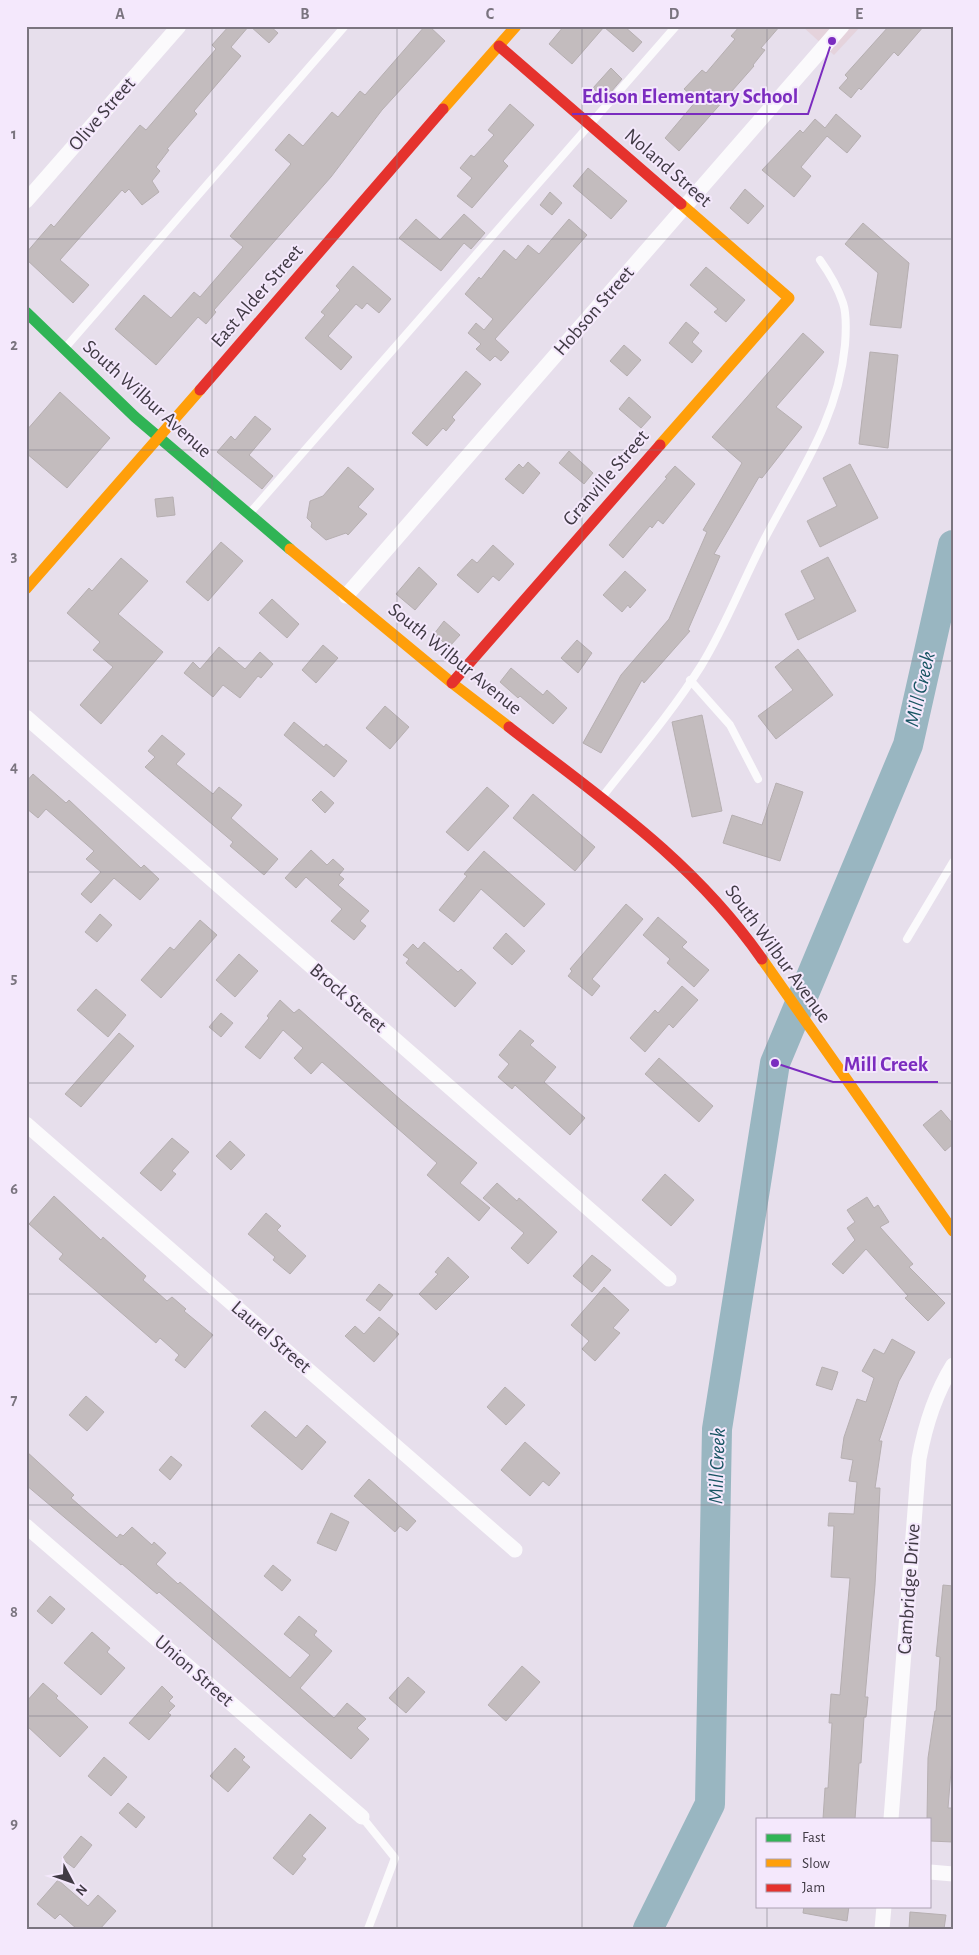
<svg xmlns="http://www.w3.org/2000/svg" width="979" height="1955" viewBox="0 0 979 1955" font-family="'Alegreya Sans',sans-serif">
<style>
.education{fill:#e5d3dc}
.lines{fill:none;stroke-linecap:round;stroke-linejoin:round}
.river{stroke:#99b6c1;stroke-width:30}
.building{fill:#c3bcbe;stroke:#b6afb1}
.lane{stroke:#fbfafc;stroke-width:8}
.street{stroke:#fbfafc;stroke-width:15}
.fast{stroke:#30b455;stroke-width:11}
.slow{stroke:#ff9f0a;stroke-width:11}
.jam{stroke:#e5322d;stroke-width:11}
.grid{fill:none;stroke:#7a747f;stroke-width:1;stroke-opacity:0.55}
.labels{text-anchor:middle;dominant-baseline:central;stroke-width:4;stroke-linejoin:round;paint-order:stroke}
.street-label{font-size:20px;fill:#403a44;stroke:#f4e8fc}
.water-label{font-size:21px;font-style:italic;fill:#185462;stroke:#f4e8fc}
.leader{fill:none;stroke:#7b2cbf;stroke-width:2}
.callout-dot{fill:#7b2cbf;stroke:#f4e8fc;stroke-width:2}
.callout-label{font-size:21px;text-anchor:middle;font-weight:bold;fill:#7b2cbf;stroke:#f4e8fc;stroke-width:4;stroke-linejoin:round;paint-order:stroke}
.neatline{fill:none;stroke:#7a747f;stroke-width:2}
.grid-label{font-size:16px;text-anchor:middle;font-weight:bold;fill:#7a747f}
</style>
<rect width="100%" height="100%" fill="#e7dfec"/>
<polygon class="education" points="802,26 861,26 834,55"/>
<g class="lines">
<polyline class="river" points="648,1929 710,1804 717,1429 775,1063 908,745 953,545"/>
</g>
<g class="building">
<polygon points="229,26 249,26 231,47 241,56 194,111 197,114 167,149 169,150 156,167 160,171 152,181 159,192 142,205 129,189 125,193 122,190 60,260 89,285 73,303 26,259 26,253 51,224 54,227 140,125 146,130 216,49 212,45"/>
<polygon points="250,26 270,26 278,33 269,43"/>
<polygon points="425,26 429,26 445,41 382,110 331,177 214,310 216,312 206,324 198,317 156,365 115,329 144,295 171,318 194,292 200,297 243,247 230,236 291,164 275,150 289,134 303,146 332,112 338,117 360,91 365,95"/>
<polygon points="564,26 624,26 642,42 633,52 604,27 572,64 549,44"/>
<polygon points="740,26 780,26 761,48 765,50 753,65 754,66 679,151 665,138 697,100 684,89 702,70 706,73 735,39 731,36"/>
<polygon points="889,26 924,26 898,56 894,52 861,90 859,88 851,98 839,88 848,78 845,75"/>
<polygon points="611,68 622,79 605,99 593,88"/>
<polygon points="510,104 534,125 503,161 508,166 472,208 457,196 472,178 460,168 471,155 474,157 494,135 488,130"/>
<polygon points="836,114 861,136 847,153 827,136 801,167 811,176 794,197 762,170 800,130 803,133 815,119 825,128"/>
<polygon points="588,168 627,201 611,219 573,186"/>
<polygon points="745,189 764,206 748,224 730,208"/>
<polygon points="550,192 562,203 552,215 540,205"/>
<polygon points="464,214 485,233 471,249 464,243 441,271 399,238 416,219 440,240"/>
<polygon points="569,219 587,235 495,339 509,352 501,361 495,356 490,361 476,349 481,344 468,333 476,323 484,330 493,319 465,294 479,277 481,279 504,250 516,260 528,245 539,254"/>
<polygon points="863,223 909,263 901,328 870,325 878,273 845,244"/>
<polygon points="353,266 391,299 379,313 367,303 362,309 356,304 328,336 352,357 341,370 305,338 325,315 321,312 340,290 336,286"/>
<polygon points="706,267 745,300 726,322 714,312 718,309 690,285"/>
<polygon points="686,322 699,333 692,342 702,351 692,363 669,343"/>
<polygon points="803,333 824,352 776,407 802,427 762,478 759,477 714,554 720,556 688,630 690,631 644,683 642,680 601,753 583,743 621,675 669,619 707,532 703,530 742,463 712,437"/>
<polygon points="624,345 641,360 627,376 610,361"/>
<polygon points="870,352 898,355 888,448 859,444"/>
<polygon points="466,371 481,384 452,417 455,420 446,431 443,428 427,446 412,433"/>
<polygon points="60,392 110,438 67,488 26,453 26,431"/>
<polygon points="629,397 651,417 641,428 619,409"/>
<polygon points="255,416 271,429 249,455 273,476 262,489 217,452 231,436 235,440"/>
<polygon points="569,451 593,473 584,484 559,463"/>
<polygon points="528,462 540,473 523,494 505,479 519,464 523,468"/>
<polygon points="850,464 878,518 820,547 807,521 837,506 823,478"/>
<polygon points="675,466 695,484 663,524 658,520 652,528 650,526 623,558 609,545 667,478 665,477"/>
<polygon points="348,467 374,489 358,507 367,514 348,535 346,533 326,540 311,527 312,523 307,518 310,501 323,496"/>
<polygon points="173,497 175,515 157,517 155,499"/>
<polygon points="221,542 243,561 208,601 186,582"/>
<polygon points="493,545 514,564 499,581 493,576 478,593 457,575 472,559 477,563"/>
<polygon points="828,557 856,611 798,640 785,614 815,599 801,571"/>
<polygon points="121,558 148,581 118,614 163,652 101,724 80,705 113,667 93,650 100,642 67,613 89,588 92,591"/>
<polygon points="419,567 437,584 415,610 396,594"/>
<polygon points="625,571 646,590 630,608 628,605 622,612 603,595"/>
<polygon points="272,599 299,624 287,638 259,613"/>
<polygon points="444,621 460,635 449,647 434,634"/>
<polygon points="577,640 592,653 578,673 561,658"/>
<polygon points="323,645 338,658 316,683 302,670"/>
<polygon points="219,647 245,669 260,652 273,664 261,678 258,676 240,698 223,685 213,697 184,673 193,662 200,669"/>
<polygon points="798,649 833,695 776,739 758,716 793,690 775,667"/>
<polygon points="511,668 543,695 547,690 567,708 553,724 520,696 518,698 500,682"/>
<polygon points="385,706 409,727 390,749 366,728"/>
<polygon points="702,715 722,811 692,817 672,722"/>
<polygon points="294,722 324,747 326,744 347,761 334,777 284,735"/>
<polygon points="162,735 185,754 176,764 213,794 219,787 242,805 231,818 278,859 264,875 230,846 233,842 145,767 155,757 148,751"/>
<polygon points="33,774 66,803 69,800 141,868 144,865 159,879 140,900 114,878 91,903 81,894 101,872 86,859 94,851 46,809 38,818 26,808 26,782"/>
<polygon points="776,783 803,792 780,861 723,843 732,815 762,825"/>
<polygon points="487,787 509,806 468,851 446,832"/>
<polygon points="321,791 334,803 325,813 312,800"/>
<polygon points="533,794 595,847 575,871 513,818"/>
<polygon points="311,850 327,865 333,859 344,869 339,875 344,879 338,885 369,911 360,921 366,926 354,940 331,921 342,909 306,877 296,888 285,878"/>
<polygon points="484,851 545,904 524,927 481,889 454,922 439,910 467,876 464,874"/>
<polygon points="626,904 643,919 592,979 600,986 592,996 568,976 572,971 570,969"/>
<polygon points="100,914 112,925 97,942 85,932"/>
<polygon points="658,917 687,942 682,947 709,970 694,987 667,963 670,959 643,935"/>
<polygon points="200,920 217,935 161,998 141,980 170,947 174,950"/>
<polygon points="506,933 525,951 512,965 493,948"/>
<polygon points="424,942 458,972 461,969 476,983 455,1007 406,963 409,959 403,955 413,944 418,949"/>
<polygon points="239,954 258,971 235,997 216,980"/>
<polygon points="682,986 698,1000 673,1028 669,1024 645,1052 630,1038 655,1010 658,1013"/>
<polygon points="96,989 126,1015 108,1037 77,1010"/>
<polygon points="280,1000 294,1013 299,1009 402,1101 477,1163 460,1183 490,1208 479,1221 427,1175 437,1163 322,1062 311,1074 294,1058 303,1048 283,1030 260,1059 245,1047 269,1018 267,1016"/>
<polygon points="221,1013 233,1023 221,1037 209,1027"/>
<polygon points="520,1030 534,1041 530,1045 556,1067 544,1082 585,1118 570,1135 515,1085 512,1089 498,1077 509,1064 499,1055"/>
<polygon points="119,1033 134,1046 81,1107 65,1094"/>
<polygon points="659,1058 713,1106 699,1122 645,1074"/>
<polygon points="941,1110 953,1124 953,1144 945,1151 923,1125"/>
<polygon points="172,1138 189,1152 172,1171 176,1174 161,1191 140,1173"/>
<polygon points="230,1141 245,1155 231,1170 216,1156"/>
<polygon points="665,1174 694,1200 671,1226 642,1200"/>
<polygon points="497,1183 517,1201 519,1198 557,1232 528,1264 511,1248 524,1233 483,1198"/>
<polygon points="54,1196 101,1240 103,1237 146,1276 143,1280 158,1293 167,1301 172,1297 186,1309 184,1311 213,1335 185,1368 175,1360 179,1355 160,1338 156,1343 102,1296 59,1259 63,1254 29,1224"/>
<polygon points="867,1197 874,1208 878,1205 889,1222 880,1227 913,1264 909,1267 945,1303 928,1321 905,1298 908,1296 866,1249 843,1274 832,1264 855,1240 847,1228 855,1222 847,1210"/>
<polygon points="266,1213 281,1226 277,1230 306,1256 290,1274 273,1260 275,1257 248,1234"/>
<polygon points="592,1255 611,1270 592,1292 573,1276"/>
<polygon points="448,1257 469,1277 436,1310 419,1294 438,1274 435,1272"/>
<polygon points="379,1284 393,1295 380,1311 366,1300"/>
<polygon points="604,1287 629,1310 613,1328 620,1333 595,1361 582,1349 589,1341 571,1325"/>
<polygon points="379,1317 399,1334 374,1362 345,1336 355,1326 364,1334"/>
<polygon points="892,1339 915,1352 899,1381 879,1441 882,1441 875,1488 880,1488 875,1585 865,1697 868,1697 866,1717 864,1717 861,1763 859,1763 855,1819 823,1819 825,1788 828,1788 832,1723 829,1723 831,1694 840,1695 850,1578 831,1577 834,1526 828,1526 829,1513 854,1514 857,1482 849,1481 853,1460 841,1458 844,1437 857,1399 866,1402 874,1378 862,1371 874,1349 884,1354"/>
<polygon points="822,1367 838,1372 832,1390 816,1385"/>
<polygon points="505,1387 525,1405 506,1425 487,1407"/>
<polygon points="86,1396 104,1412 87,1431 69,1415"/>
<polygon points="265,1411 296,1438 307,1425 326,1442 302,1470 251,1426"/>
<polygon points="525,1442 560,1473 549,1486 543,1481 530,1496 501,1470"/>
<polygon points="26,1451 74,1495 71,1498 117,1538 120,1534 123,1536 132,1527 152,1545 154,1542 166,1553 156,1564 178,1584 180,1582 290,1678 310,1655 284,1634 299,1616 317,1631 314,1635 332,1651 300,1688 334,1718 347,1703 366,1719 357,1728 369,1739 351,1759 159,1592 157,1594 122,1564 121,1565 26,1485"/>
<polygon points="171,1456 182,1465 170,1480 159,1470"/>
<polygon points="369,1479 416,1521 407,1531 400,1526 395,1532 354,1496"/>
<polygon points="331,1513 349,1522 336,1551 317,1543"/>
<polygon points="273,1565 291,1580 282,1591 264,1576"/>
<polygon points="943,1585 953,1586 953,1747 948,1808 952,1808 953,1842 930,1841 930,1819 927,1819 928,1758 935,1711 936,1711 940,1657 936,1656"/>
<polygon points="50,1596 65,1609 52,1624 37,1611"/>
<polygon points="92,1632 110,1648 107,1652 125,1668 101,1695 64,1663"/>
<polygon points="522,1666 540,1682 506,1721 488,1705"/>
<polygon points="408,1677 425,1692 406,1713 389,1698"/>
<polygon points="43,1683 58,1696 56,1698 88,1727 60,1757 26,1725 26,1702"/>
<polygon points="162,1686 173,1697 169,1701 175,1706 168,1713 171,1715 149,1740 129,1723"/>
<polygon points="235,1748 245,1757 242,1760 250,1767 228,1792 210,1776"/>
<polygon points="104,1757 127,1777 111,1796 88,1776"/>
<polygon points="128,1803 145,1817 136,1828 119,1813"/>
<polygon points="310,1814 326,1828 302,1856 306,1859 293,1875 273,1858"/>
<polygon points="81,1836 92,1845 74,1868 62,1859"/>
<polygon points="58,1880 88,1906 98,1895 116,1911 100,1929 77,1929 60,1914 55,1919 37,1904"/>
<polygon points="804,1906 849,1906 847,1921 803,1913"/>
<polygon points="910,1912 946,1915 944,1929 909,1929"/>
</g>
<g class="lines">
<g class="lane">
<polyline points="66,347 345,26"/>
<polyline points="249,514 676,26"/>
<polyline points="690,680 730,725 758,779"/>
<path d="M603 796C636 754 672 712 701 666 725 627 742 583 763 542 797 476 838 421 845 345 846 332 847 315 843 303 838 288 830 274 820 260"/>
<polyline points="907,939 953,862"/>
<polyline points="362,1817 395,1858 368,1929"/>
</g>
<g class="street">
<polyline points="26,201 179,26"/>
<polyline points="346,596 842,26"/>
<polyline points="26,717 669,1279"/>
<polyline points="26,1124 515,1550"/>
<polyline points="26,1526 362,1817"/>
<path d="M891 1819 919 1459C925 1426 935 1394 953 1365"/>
<polyline points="930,1872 953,1874"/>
<polyline points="882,1929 884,1906"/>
</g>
<polyline class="fast" points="26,312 135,417 290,549"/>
<g class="slow">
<polyline points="443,109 516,26"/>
<polyline points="660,445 789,298 681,204"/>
<polyline points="290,549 452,683 509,727"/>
<polyline points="26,589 200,390"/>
<polyline points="762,959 953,1231"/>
</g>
<g class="jam">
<polyline points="499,46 681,204"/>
<polyline points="200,390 443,109"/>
<polyline points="452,683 660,445"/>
<path d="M509 727C602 799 693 860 762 959"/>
</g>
</g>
<path class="grid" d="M212 26V1929M397 26V1929M582 26V1929M767 26V1819M26 239H953M26 450H953M26 661H953M26 872H953M26 1083H953M26 1294H953M26 1505H953M26 1716H953M767 1906V1929"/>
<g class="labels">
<g class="street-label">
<text transform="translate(102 114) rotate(-49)">Olive Street</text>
<text transform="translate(668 168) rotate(41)">Noland Street</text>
<text transform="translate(257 296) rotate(-49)">East Alder Street</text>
<text transform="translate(594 311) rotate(-49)">Hobson Street</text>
<text transform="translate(147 399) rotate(42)">South Wilbur Avenue</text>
<text transform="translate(606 478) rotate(-49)">Granville Street</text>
<text transform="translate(455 659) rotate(39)">South Wilbur Avenue</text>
<text transform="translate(778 954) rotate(54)">South Wilbur Avenue</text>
<text transform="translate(348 998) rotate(41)">Brock Street</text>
<text transform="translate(271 1337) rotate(41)">Laurel Street</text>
<text transform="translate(909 1589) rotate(-86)">Cambridge Drive</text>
<text transform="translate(194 1671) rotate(41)">Union Street</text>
</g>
<g class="water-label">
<text transform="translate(920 689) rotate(-77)">Mill Creek</text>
<text transform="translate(717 1466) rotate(-88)">Mill Creek</text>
</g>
</g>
<path class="leader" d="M832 41L808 114H572M775 1063L833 1082H938"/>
<g class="callout-dot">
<circle cx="832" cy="41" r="5"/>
<circle cx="775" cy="1063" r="5"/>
</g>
<g class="callout-label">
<text x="690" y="103">Edison Elementary School</text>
<text x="886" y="1071">Mill Creek</text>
</g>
<rect width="979" height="1955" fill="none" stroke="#f4e8fc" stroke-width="55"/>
<rect x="756" y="1818" width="175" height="90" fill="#f4e8fc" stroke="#aca2b2"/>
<rect x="766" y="1834" width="25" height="8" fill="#30b455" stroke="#aca2b2"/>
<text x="802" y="1842" font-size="15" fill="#403a44">Fast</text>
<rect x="766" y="1859" width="25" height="8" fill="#ff9f0a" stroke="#aca2b2"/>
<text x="802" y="1868" font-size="15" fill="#403a44">Slow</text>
<rect x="766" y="1884" width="25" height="8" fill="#e5322d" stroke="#aca2b2"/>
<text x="802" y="1892" font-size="15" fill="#403a44">Jam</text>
<g transform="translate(72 1882) rotate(131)" stroke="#f4e8fc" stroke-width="4" paint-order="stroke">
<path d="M0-4L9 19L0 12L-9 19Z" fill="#403a44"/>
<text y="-8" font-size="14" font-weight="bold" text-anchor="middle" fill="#403a44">N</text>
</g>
<rect x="28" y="28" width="924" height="1900" class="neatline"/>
<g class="grid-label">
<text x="120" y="19">A</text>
<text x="305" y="19">B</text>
<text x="490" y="19">C</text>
<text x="674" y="19">D</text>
<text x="859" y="19">E</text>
<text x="14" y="139">1</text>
<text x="14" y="350">2</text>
<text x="14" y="561">3</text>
<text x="14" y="772">4</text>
<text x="14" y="983">5</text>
<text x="14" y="1194">6</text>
<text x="14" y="1405">7</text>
<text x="14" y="1617">8</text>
<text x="14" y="1828">9</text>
</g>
</svg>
